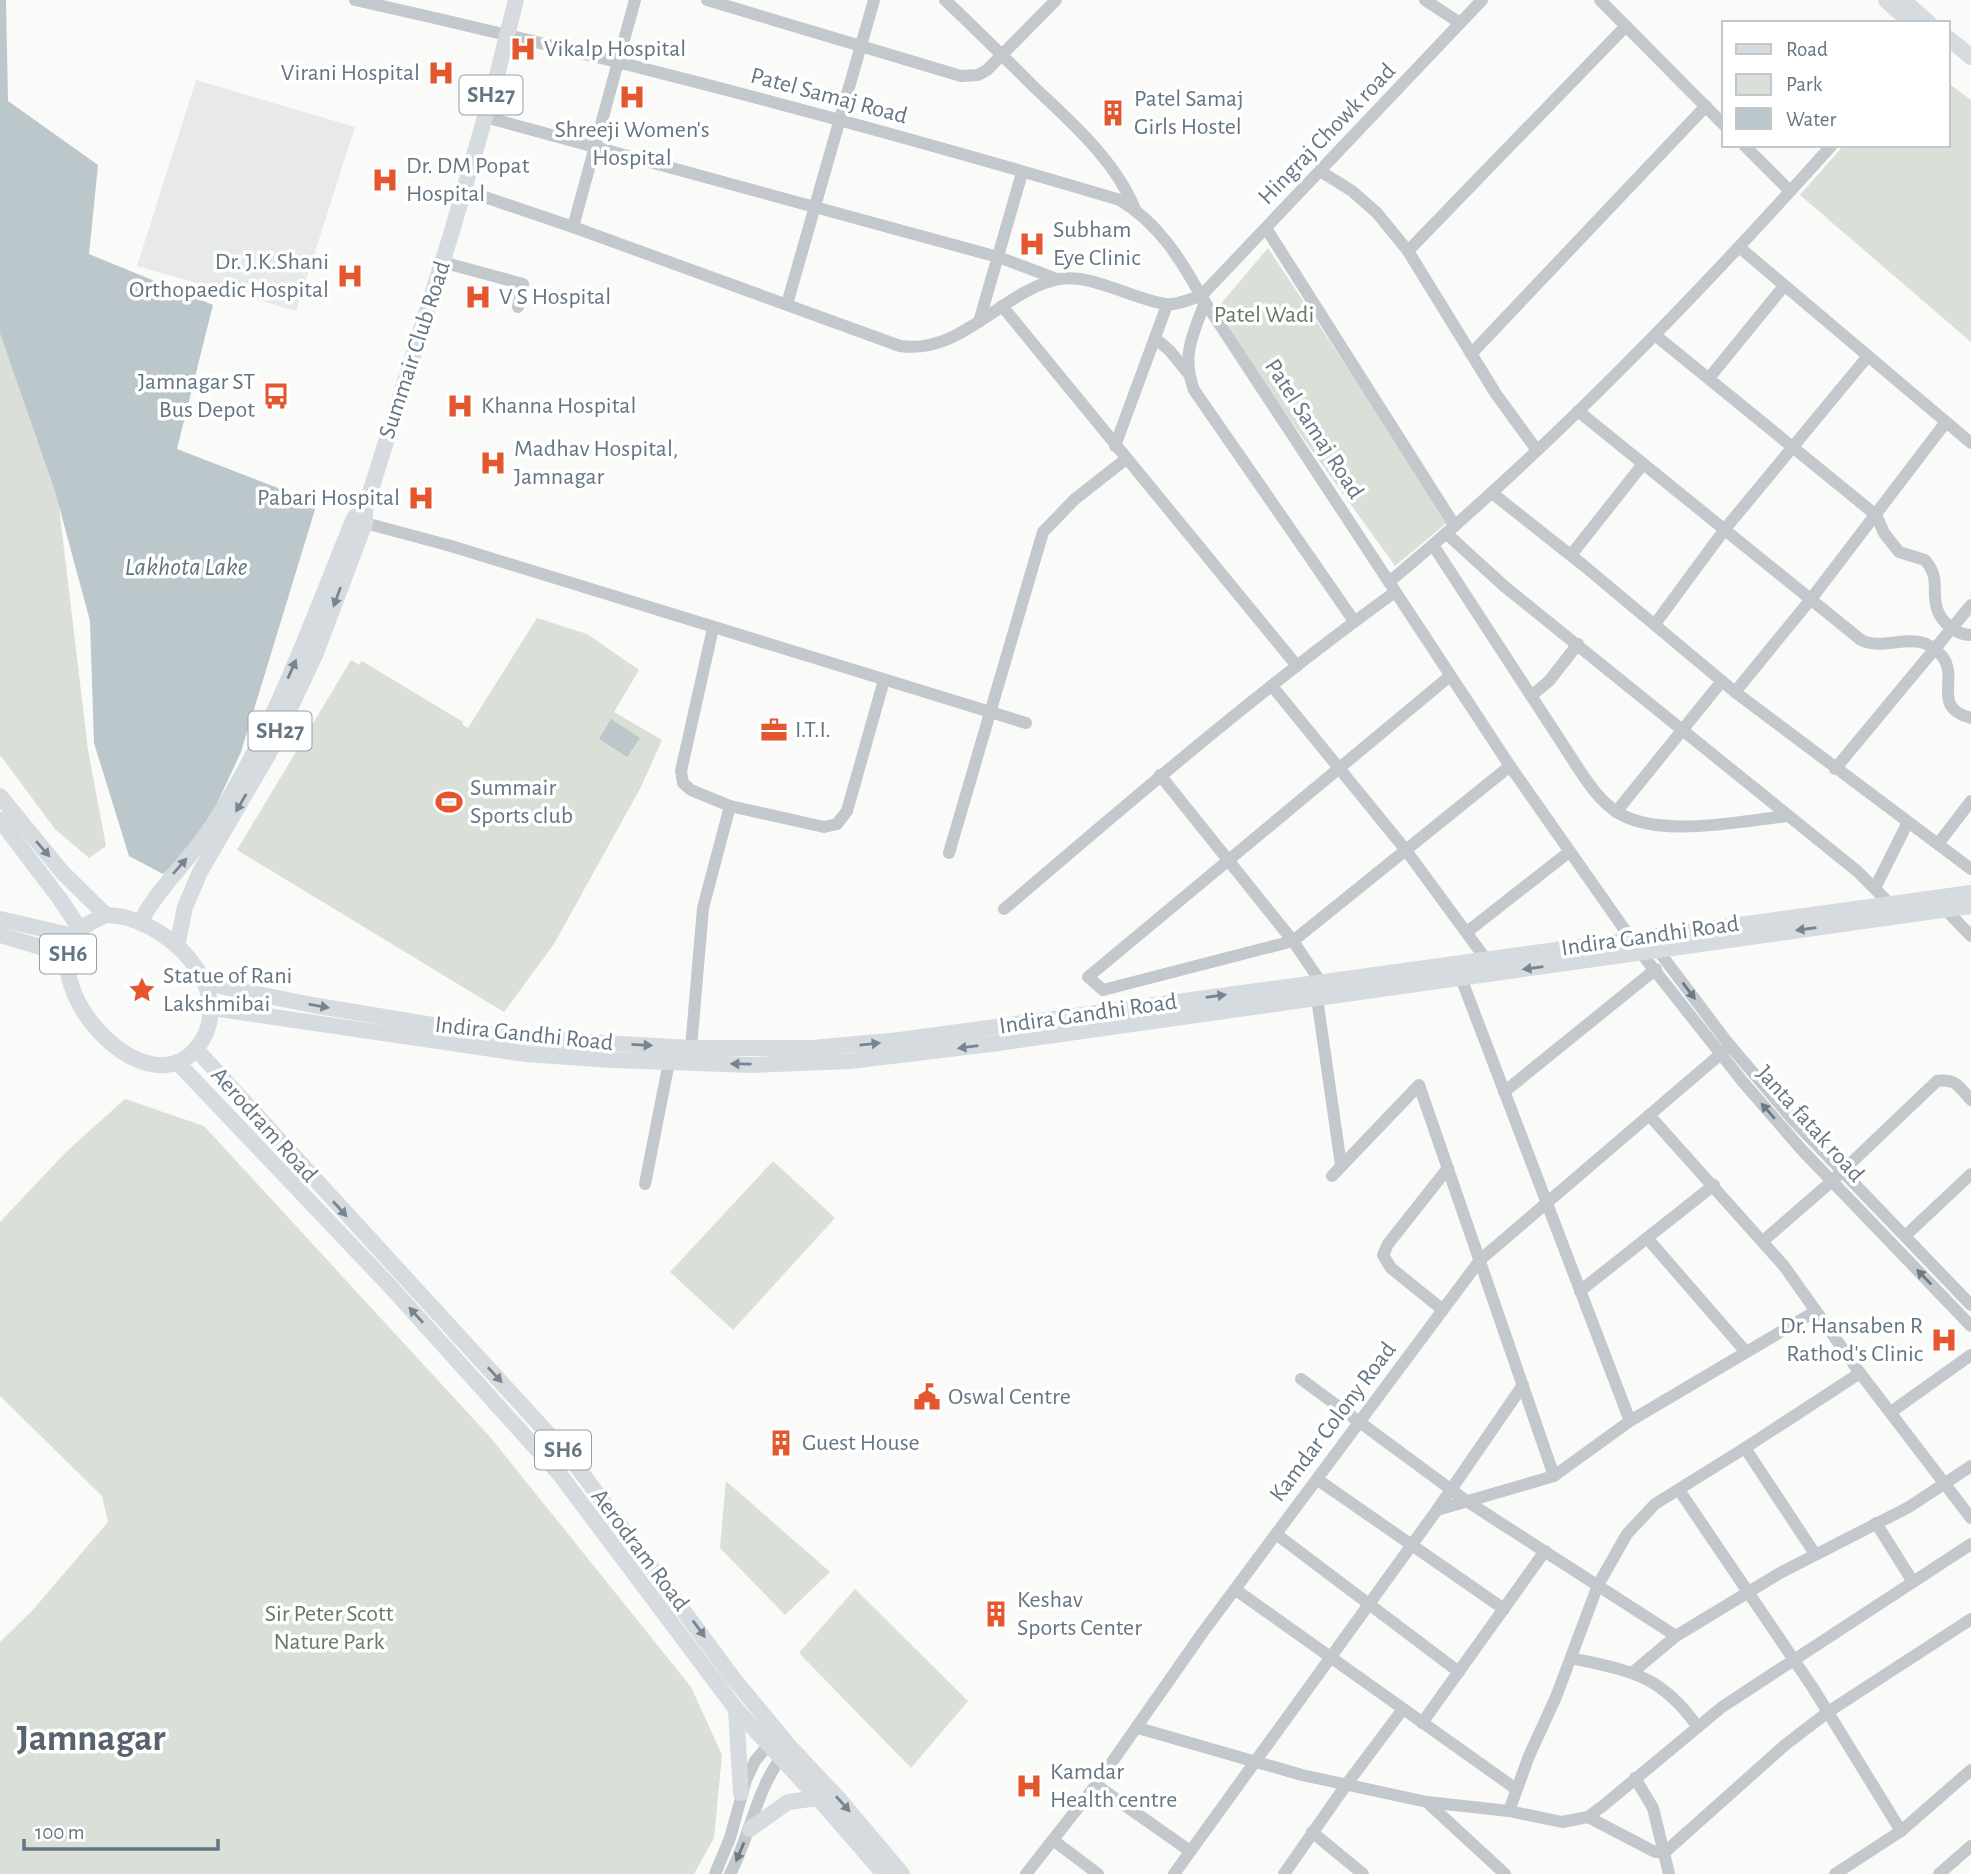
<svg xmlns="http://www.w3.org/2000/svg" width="1971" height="1874" viewBox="0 0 1971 1874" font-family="'Alegreya Sans',sans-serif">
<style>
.built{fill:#e8e9e9}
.green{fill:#dadfd7}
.water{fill:#bbc7cb}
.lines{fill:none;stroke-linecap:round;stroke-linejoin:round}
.minor{stroke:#c3c8cc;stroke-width:12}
.major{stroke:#d6dbdf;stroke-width:16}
.oneway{fill:#768591}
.oneway2{fill:#6a7a87}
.labels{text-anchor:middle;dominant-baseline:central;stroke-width:7;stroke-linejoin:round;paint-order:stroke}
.shield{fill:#fff;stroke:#939fa8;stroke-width:2}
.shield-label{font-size:23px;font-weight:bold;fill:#657683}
.poi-label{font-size:24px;fill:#657683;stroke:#fff;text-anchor:start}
.street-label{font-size:24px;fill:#657683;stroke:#fff}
.park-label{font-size:24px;fill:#687a64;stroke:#fff}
.water-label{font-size:26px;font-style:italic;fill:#60757c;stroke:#fff}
.town-label{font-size:38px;font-weight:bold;fill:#57646e;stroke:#fff}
</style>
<rect width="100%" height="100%" fill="#fafaf8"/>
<polygon class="built" points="196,80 355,127 296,311 137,266"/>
<g class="green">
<polygon points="1948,83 1971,100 1971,342 1800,195 1844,145 1948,145"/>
<polygon points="1268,248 1449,521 1395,566 1213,313"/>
<polygon points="0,317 57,490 88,750 106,846 89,858 55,829 0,755"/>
<polygon points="537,618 587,634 639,670 614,712 662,740 641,787 554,944 504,1012 237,850 351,660 359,665 362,661 463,722 462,724 468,728"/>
<polygon points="125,1099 204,1126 491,1438 691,1687 722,1755 714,1838 694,1874 0,1874 0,1642 32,1611 108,1522 102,1496 0,1396 0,1222 66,1152"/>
<polygon points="773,1161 835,1218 733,1330 670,1272"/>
<polygon points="726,1481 830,1572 785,1615 720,1548"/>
<polygon points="855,1589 968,1701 911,1768 799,1653"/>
</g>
<g class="water">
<polygon points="0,0 6,0 8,101 98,165 89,254 213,305 177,449 317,503 241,752 199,842 163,874 129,856 94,743 90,621 55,491 0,333"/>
<polygon points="611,719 640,738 627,757 599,739"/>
</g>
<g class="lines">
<g class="minor">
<path d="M355 0C612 57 868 125 1120 200 1158 223 1180 258 1201 296L1510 766 1641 953 1743 1082 1802 1150 1971 1326"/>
<polyline points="707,0 961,76 978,75 987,70 1056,0"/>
<path d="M945 0C975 28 1004 57 1033 86 1071 122 1115 160 1135 209"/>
<polyline points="1425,0 1460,23"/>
<polyline points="1600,0 1724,125"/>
<polyline points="485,117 998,257 1057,279"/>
<polyline points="1744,145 1790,191"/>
<polyline points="1320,171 1352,191 1377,213 1408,251 1496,394 1536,449"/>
<path d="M464 190 573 227 900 346C960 355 1001 293 1055 280 1088 271 1131 299 1165 304 1175 306 1190 299 1201 296L1482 0"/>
<polyline points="573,227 635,0"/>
<polyline points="1266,228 1455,526"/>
<polyline points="1739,247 1971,443"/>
<polyline points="1408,251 1626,26"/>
<polyline points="442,262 523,284 518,307"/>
<path d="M1205 302C1193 335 1181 355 1194 390L1354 621"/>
<polyline points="787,304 874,0"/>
<polyline points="1002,306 1297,666"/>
<polyline points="979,322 1022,173"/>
<path d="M1655 335 1876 515 1884 533 1899 552 1925 560C1941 579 1931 589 1937 609 1942 623 1956 635 1971 635"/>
<polyline points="1155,338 1170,351 1188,373"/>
<polyline points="1471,354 1706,106"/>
<polyline points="1709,378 1784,286"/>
<path d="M1578 411 1861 640C1886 653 1918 626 1942 656 1960 679 1930 707 1971 718"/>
<polyline points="1115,446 1167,305"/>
<polyline points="1492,493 1583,565 1735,692 1971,869"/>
<polyline points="365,523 451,546 1026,723"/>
<polyline points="1447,534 1504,586 1857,871 1890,904"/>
<path d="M1433 545 1582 774C1591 787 1600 800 1614 810 1655 840 1739 821 1788 816"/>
<polyline points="1571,555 1643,464"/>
<path d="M1389 582C1549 449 1694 299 1832 145"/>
<polyline points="1655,624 1725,529 1868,356"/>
<polyline points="713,628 681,771 683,783 691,790 730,806 824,827 837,824 847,811 884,680"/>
<polyline points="1450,676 1088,977 1103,990 1293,941 1510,766"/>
<polyline points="1272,686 1405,849 1485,958"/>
<polyline points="1735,692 1811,599 1946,422"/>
<polyline points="1531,696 1549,681 1578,644"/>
<polyline points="1835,769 1971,605"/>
<polyline points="1160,775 1293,941 1320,981"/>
<polyline points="1616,812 1722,681"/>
<polyline points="1938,844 1971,801"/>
<polyline points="949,853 1043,532 1075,499 1126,459"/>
<polyline points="1875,888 1908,822"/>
<path d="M1004 909C1132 800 1259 690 1395 592"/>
<polyline points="1945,909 1971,936"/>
<polyline points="1467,932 1569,852"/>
<polyline points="1654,945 1727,1042 1794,1121 1971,1305"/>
<polyline points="1461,978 1630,1421"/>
<polyline points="1317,998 1341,1165"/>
<polyline points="691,1048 703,908 730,806"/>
<polyline points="1504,1092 1656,969"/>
<polyline points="1649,1115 1784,1266 1860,1373 1971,1518"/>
<polyline points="1332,1176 1419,1085 1554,1476"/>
<polyline points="645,1184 669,1062"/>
<polyline points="1905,1236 1971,1174"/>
<polyline points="1647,1238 1746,1352"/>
<path d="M1763 1241 1832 1181 1937 1081C1956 1078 1959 1087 1971 1100"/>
<polyline points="1580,1291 1714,1185"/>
<polyline points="1443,1310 1391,1268 1383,1255 1388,1244 1448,1168"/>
<polyline points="1301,1379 1468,1502 1676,1636"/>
<polyline points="1891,1412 1971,1355"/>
<polyline points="1745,1448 1815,1554"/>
<polyline points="1318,1480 1504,1609"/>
<polyline points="1679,1490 1813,1688 1901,1831"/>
<polyline points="1437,1510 1554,1476 1630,1421 1816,1311"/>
<polyline points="1876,1523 1913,1582"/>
<polyline points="1276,1534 1459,1672"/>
<polyline points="1236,1590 1516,1789"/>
<path d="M1571 1658C1630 1671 1660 1674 1697 1726"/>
<polyline points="1633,1672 1676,1636 1780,1573 1909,1507 1971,1466"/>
<polyline points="1422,1723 1545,1551"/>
<polyline points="1138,1728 1302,1775 1427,1802 1509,1811 1562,1822 1588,1817 1604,1805 1722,1707 1971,1544"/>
<polyline points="1635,1778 1653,1808 1669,1874"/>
<polyline points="1096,1785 1190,1851"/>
<polyline points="1427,1802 1505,1874"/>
<polyline points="1509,1811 1529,1756 1556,1697 1598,1585 1627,1534 1655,1504 1745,1448 1860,1373"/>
<polyline points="1588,1817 1655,1852 1665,1852 1785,1745 1828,1712 1971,1619"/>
<polyline points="1312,1832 1363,1874"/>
<polyline points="1053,1840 1098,1874"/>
<polyline points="715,1874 730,1838 746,1780 755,1761 774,1738"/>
<path d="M730 1874C751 1835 756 1787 785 1753"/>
<polyline points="1026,1874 1096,1785 1203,1632 1480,1260 1730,1046"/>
<polyline points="1174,1874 1437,1510 1523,1385"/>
<polyline points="1284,1874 1346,1785 1403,1709"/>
<polyline points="1835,1874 1901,1831 1971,1770"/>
<polyline points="1939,1874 1971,1846"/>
</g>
<g class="major">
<polyline points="1886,0 1911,23"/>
<polyline points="1903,0 1929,23"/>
<polyline points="1948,38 1971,57"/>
<polyline points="0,796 63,873 106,915"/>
<polyline points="0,820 60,899 80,929"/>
<path d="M106 915C163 915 240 988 199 1045 149 1113 37 991 75 935 82 925 96 920 106 915Z"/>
<polyline points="0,919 74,936"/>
<path d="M141 921C160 885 192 858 214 823 274 729 312 621 354 518L365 509"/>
<polyline points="0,935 67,955"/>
<polyline points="177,946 185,907 200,872 268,755 316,653 365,523 365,509 452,231 495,83 516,0"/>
<polyline points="205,983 312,1005 481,1033 552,1040 691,1048 812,1048 900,1040 1971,893"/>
<polyline points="212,1008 526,1054 612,1060 752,1065 850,1061 991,1044 1971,906"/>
<polyline points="196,1049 573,1461 733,1678 790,1747 838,1798 902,1874"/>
<polyline points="177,1062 389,1285 561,1476 736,1709 818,1798 884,1874"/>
<polyline points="736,1709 741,1793"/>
<polyline points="750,1829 788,1802 818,1798"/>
</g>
</g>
<defs><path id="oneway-solid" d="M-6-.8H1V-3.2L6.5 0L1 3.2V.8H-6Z" transform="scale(1.75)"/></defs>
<g class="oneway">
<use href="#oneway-solid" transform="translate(337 597) rotate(110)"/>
<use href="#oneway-solid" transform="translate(292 669) rotate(-66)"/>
<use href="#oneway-solid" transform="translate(241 803) rotate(120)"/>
<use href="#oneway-solid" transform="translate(43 849) rotate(49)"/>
<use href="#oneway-solid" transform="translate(180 866) rotate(-49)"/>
<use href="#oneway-solid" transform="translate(1806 929) rotate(172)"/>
<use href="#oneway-solid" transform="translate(1533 968) rotate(172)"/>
<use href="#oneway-solid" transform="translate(1216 996) rotate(-8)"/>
<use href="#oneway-solid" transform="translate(319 1006) rotate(10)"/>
<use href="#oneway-solid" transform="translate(870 1044) rotate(-6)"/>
<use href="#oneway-solid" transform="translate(642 1045) rotate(3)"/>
<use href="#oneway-solid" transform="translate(968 1047) rotate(173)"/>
<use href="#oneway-solid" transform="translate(741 1064) rotate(-179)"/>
<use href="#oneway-solid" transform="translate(340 1209) rotate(48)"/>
<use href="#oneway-solid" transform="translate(416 1315) rotate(-132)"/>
<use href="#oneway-solid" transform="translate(495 1375) rotate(47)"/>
<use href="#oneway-solid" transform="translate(699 1629) rotate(54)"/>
<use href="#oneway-solid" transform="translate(843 1804) rotate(48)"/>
</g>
<g class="oneway2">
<use href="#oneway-solid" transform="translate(1689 991) rotate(53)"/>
<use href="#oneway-solid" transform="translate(1768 1111) rotate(-131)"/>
<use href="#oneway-solid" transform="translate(1924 1277) rotate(-134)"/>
<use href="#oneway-solid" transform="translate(740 1852) rotate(113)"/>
</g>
<defs>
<g id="hospital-bare" transform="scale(2.1)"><path d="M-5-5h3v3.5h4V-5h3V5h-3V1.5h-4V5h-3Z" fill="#e4572e" stroke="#fff" stroke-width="2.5" paint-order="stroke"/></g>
<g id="building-bare" transform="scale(2.1)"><path d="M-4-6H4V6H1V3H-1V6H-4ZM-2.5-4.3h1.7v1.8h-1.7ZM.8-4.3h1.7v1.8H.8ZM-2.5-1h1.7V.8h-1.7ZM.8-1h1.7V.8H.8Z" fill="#e4572e" stroke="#fff" stroke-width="2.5" paint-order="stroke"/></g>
<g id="bus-bare" transform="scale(2.1)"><path d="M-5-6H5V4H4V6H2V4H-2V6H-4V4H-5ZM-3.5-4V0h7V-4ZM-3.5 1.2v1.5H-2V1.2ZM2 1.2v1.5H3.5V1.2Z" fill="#e4572e" stroke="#fff" stroke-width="2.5" paint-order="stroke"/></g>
<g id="office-bare" transform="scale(2.1)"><path d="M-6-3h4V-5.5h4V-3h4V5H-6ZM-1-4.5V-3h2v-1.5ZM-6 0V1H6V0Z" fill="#e4572e" stroke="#fff" stroke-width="2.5" paint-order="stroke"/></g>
<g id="stadium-bare" transform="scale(2.1)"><path d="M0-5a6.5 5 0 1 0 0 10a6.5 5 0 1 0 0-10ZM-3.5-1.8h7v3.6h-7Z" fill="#e4572e" stroke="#fff" stroke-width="2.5" paint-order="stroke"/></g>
<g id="sight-bare" transform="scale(2.1)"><path d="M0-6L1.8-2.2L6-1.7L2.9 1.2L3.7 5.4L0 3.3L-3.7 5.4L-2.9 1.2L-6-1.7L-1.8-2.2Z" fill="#e4572e" stroke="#fff" stroke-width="2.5" paint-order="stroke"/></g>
<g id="civic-bare" transform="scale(2.1)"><path d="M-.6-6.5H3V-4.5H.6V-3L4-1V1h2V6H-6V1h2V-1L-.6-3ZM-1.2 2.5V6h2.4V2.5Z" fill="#e4572e" stroke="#fff" stroke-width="2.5" paint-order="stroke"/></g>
</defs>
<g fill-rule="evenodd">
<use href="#hospital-bare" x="523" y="49"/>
<use href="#hospital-bare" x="441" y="73"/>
<use href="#hospital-bare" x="632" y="97"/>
<use href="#building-bare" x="1113" y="113"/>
<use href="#hospital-bare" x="385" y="180"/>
<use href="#hospital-bare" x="1032" y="244"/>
<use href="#hospital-bare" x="350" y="276"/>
<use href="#hospital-bare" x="478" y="297"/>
<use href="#bus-bare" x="276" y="396"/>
<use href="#hospital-bare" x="460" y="406"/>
<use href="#hospital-bare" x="493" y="463"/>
<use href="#hospital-bare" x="421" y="498"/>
<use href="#office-bare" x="774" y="730"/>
<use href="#stadium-bare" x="449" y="802"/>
<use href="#sight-bare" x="142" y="990"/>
<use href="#hospital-bare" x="1944" y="1340"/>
<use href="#civic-bare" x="927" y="1397"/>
<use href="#building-bare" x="781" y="1443"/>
<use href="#building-bare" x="996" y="1614"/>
<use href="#hospital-bare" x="1029" y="1786"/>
</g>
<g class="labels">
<g class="shield">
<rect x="459.5" y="75.5" width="63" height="39" rx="5"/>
<rect x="248.5" y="711.5" width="63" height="39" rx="5"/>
<rect x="40" y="934.5" width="56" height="39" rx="5"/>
<rect x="535" y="1430.5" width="56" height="39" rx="5"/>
</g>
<g class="shield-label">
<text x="491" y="95">SH27</text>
<text x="280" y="731">SH27</text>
<text x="68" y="954">SH6</text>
<text x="563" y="1450">SH6</text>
</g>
<g class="poi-label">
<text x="544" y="49">Vikalp Hospital</text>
<text x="420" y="73" text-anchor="end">Virani Hospital</text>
<text x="1134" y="99">Patel Samaj<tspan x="1134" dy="28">Girls Hostel</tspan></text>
<text x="632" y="130" text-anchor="middle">Shreeji Women's<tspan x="632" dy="28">Hospital</tspan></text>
<text x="406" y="166">Dr. DM Popat<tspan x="406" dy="28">Hospital</tspan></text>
<text x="1053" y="230">Subham<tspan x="1053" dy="28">Eye Clinic</tspan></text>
<text x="329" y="262" text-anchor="end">Dr. J.K.Shani<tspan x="329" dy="28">Orthopaedic Hospital</tspan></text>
<text x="499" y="297">V S Hospital</text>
<text x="255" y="382" text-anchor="end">Jamnagar ST<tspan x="255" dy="28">Bus Depot</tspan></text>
<text x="481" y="406">Khanna Hospital</text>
<text x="514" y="449">Madhav Hospital,<tspan x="514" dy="28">Jamnagar</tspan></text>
<text x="400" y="498" text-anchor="end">Pabari Hospital</text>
<text x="795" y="730">I.T.I.</text>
<text x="470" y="788">Summair<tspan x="470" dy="28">Sports club</tspan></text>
<text x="163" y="976">Statue of Rani<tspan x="163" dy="28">Lakshmibai</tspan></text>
<text x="1923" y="1326" text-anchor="end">Dr. Hansaben R<tspan x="1923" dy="28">Rathod's Clinic</tspan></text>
<text x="948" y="1397">Oswal Centre</text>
<text x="802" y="1443">Guest House</text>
<text x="1017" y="1600">Keshav<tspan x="1017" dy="28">Sports Center</tspan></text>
<text x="1050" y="1772">Kamdar<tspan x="1050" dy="28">Health centre</tspan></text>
</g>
<g class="street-label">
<text transform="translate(829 96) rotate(15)">Patel Samaj Road</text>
<text transform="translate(1327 134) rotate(-46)">Hingraj Chowk road</text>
<text transform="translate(415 350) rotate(-72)">Summair Club Road</text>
<text transform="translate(1314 429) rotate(57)">Patel Samaj Road</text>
<text transform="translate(1650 936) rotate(-8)">Indira Gandhi Road</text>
<text transform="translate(1088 1014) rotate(-8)">Indira Gandhi Road</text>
<text transform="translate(524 1034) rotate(6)">Indira Gandhi Road</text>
<text transform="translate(1810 1124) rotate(48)">Janta fatak road</text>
<text transform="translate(264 1125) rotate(48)">Aerodram Road</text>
<text transform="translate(1333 1422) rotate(-53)">Kamdar Colony Road</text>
<text transform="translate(640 1550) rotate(53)">Aerodram Road</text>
</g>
<g class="park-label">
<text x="1264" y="315">Patel Wadi</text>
<text x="329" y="1614">Sir Peter Scott<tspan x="329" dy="28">Nature Park</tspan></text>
</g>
<g class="water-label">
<text x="186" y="567">Lakhota Lake</text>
</g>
<g class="town-label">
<text x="91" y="1739">Jamnagar</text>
</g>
</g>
<rect x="1722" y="21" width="228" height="126" fill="#ffffff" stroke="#c1c8cd" stroke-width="2"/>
<rect x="1736" y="44" width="35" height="10" fill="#d6dbdf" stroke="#c1c8cd" stroke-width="2"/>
<text x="1786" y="56" font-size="21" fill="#657683">Road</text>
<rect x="1736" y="74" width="35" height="21" fill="#dadfd7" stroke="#c1c8cd" stroke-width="2"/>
<text x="1786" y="91" font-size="21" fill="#657683">Park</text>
<rect x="1736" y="108" width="35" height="21" fill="#bbc7cb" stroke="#c1c8cd" stroke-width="2"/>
<text x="1786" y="126" font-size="21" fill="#657683">Water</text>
<path d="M24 1839v10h194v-10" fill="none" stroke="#657683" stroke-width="3.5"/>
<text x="35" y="1839" font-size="21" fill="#657683" stroke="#ffffff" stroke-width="5" paint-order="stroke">100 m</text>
</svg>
